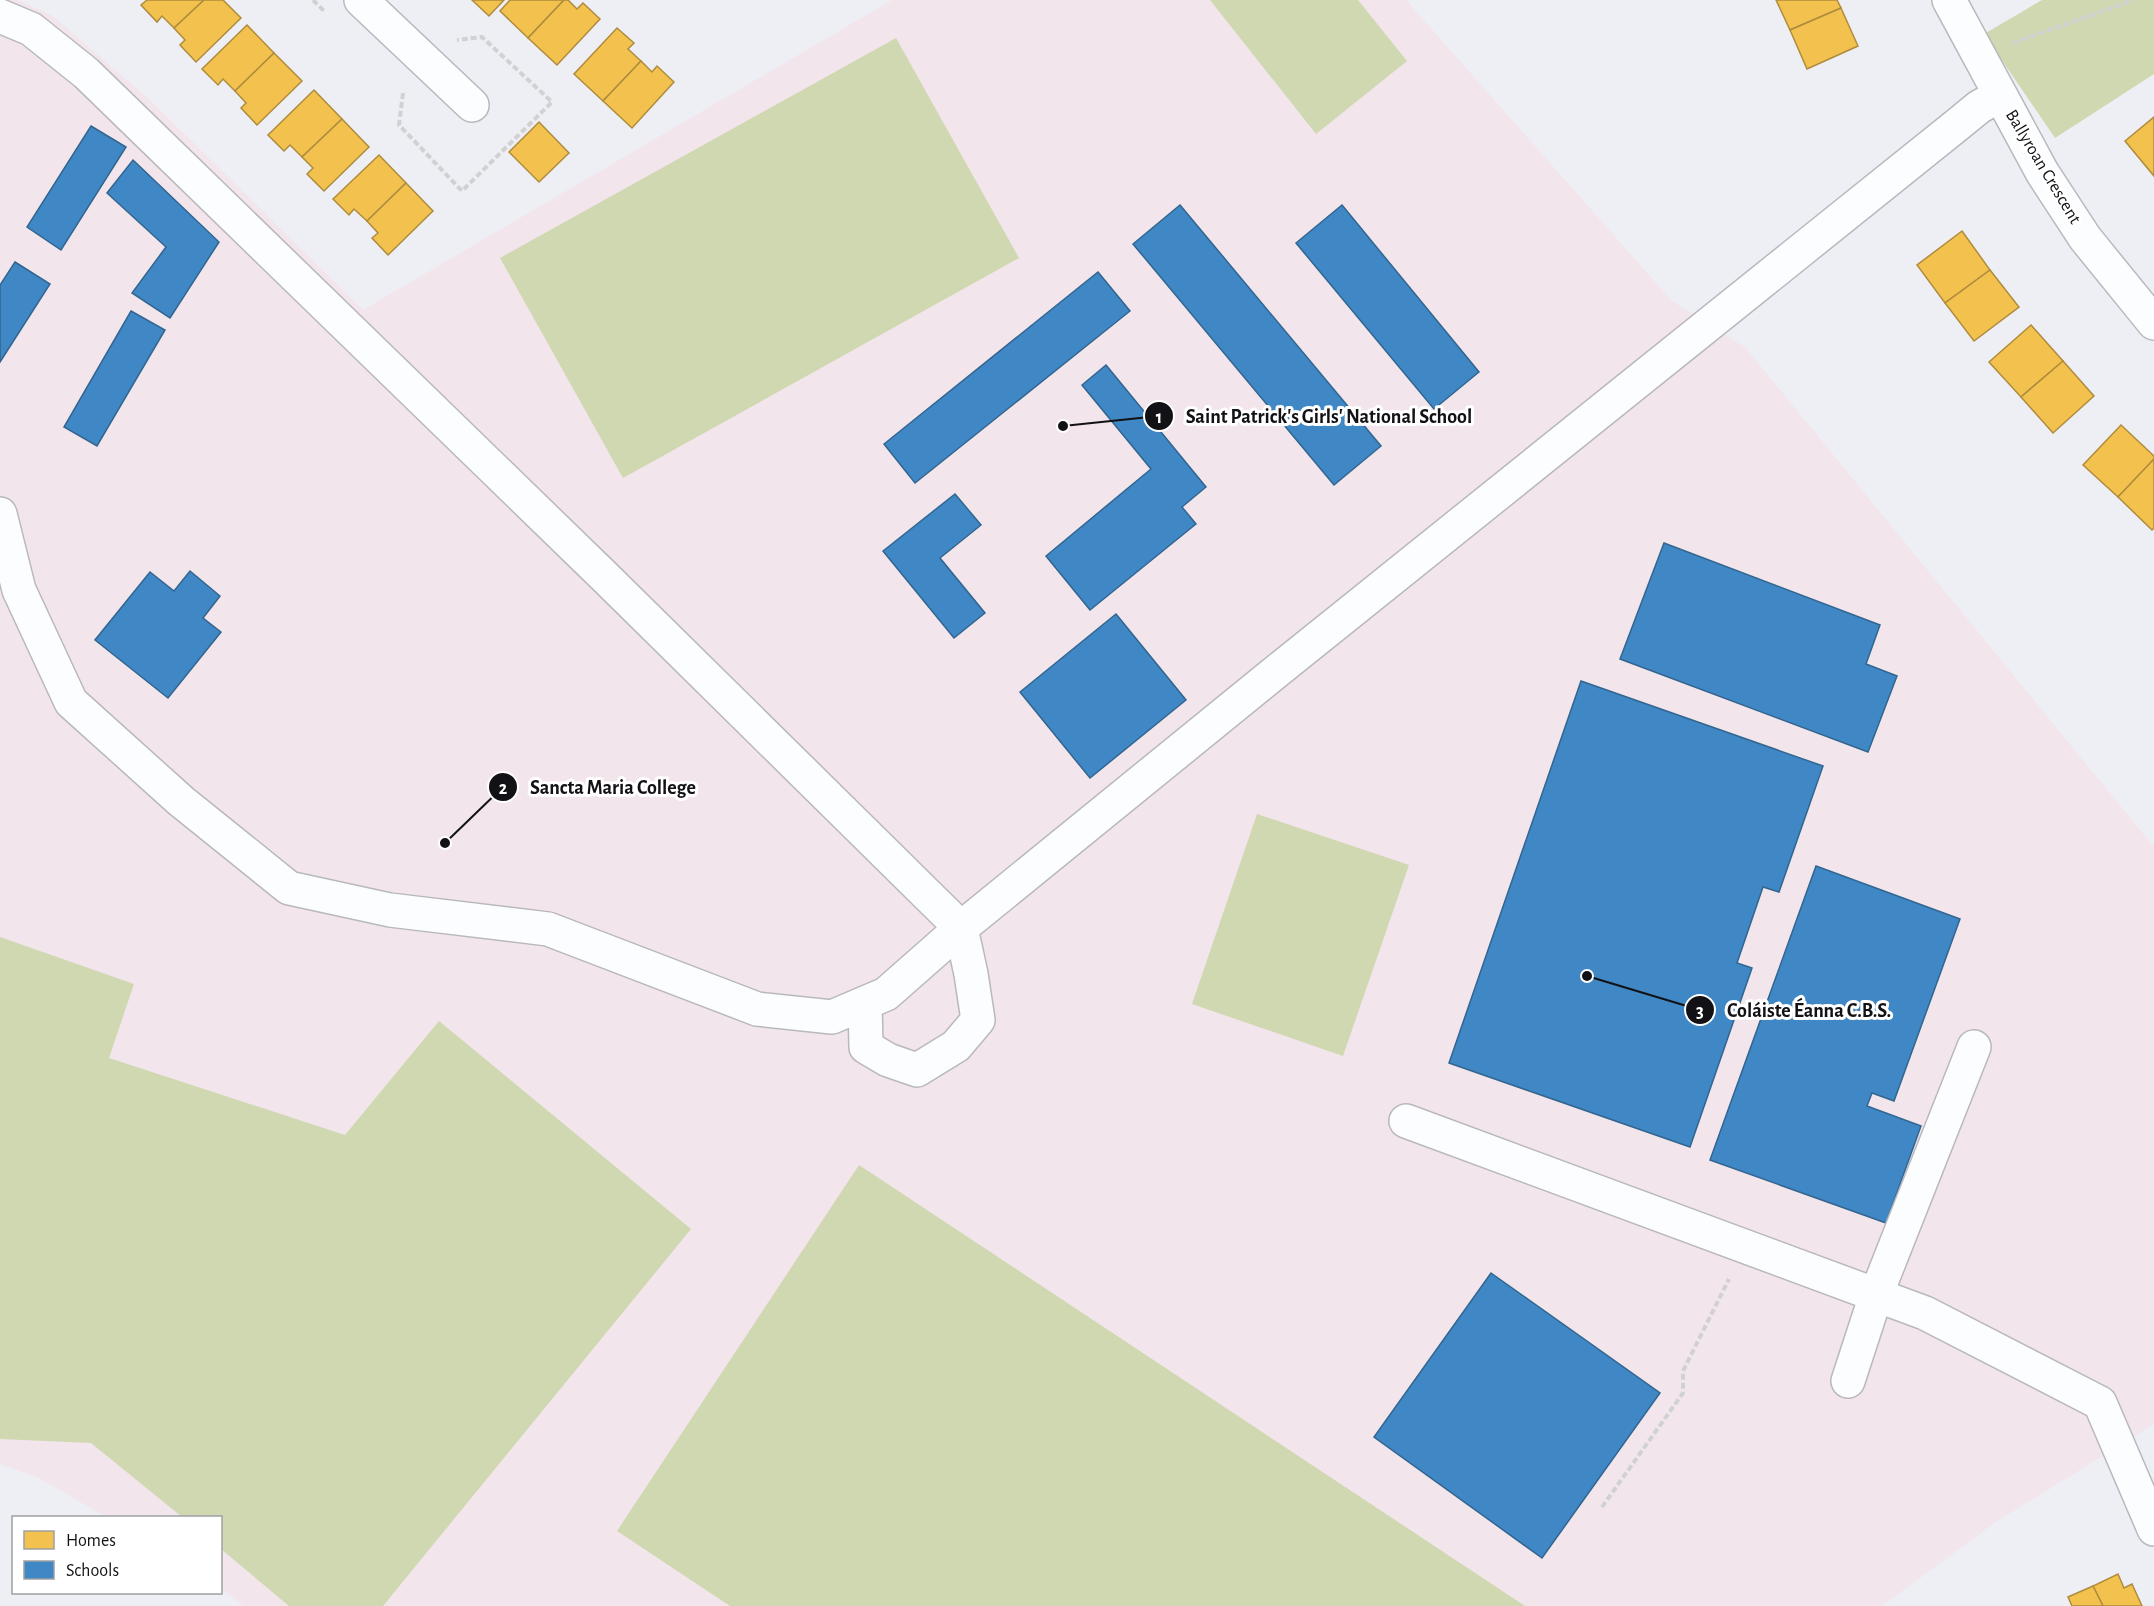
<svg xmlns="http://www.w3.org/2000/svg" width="2154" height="1606" viewBox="0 0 2154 1606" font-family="'Alegreya Sans',sans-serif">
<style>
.education{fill:#f2e5eb}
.green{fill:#cfd8b1}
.homes{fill:#f2c14e;stroke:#af8c3d;stroke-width:1.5}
.schools{fill:#3f88c5;stroke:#326590;stroke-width:1.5}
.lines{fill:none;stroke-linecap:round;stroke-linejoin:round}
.minor-casing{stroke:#b8b8bd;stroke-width:36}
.path{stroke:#d1d1d3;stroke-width:4;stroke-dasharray:6 3;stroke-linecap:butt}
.minor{stroke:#fcfdfe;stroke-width:33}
.labels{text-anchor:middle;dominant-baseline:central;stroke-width:6;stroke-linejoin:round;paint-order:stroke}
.street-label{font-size:18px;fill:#121216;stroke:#fff}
.leader{fill:none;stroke:#121216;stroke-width:2}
.callout-dot{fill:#121216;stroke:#fff;stroke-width:2}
.mark-label{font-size:18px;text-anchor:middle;font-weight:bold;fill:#fff}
.callout-label{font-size:20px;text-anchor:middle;font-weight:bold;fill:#121216;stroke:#fff;stroke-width:6;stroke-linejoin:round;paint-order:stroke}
</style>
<rect width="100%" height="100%" fill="#eeeff5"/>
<polygon class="education" points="0,0 18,0 53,16 150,100 363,310 892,0 1406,0 1672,301 1745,347 2154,847 2154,1424 1996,1522 1882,1606 243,1606 221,1588 220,1518 106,1517 39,1478 0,1464"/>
<g class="green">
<polygon points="1210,0 1358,0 1407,61 1316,134"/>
<polygon points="2042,0 2154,0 2154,74 2055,138 1984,34"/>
<polygon points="896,38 1019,258 623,478 500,258"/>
<polygon points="1257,814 1409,865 1343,1056 1192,1004"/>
<polygon points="0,937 134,984 109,1058 345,1135 439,1021 691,1229 383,1606 289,1606 221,1549 220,1518 182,1517 91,1443 0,1439"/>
<polygon points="859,1165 1525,1606 730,1606 617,1531"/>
</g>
<g class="homes">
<polygon points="147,0 204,0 174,28 162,16 157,22 141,5"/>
<polygon points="204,0 223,0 241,18 196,62 180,45 185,40 174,28"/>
<polygon points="472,0 504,0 489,16"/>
<polygon points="510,0 564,0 528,38 500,11"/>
<polygon points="564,0 568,0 577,9 583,3 600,19 557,65 528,38"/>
<polygon points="1776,0 1837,0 1841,8 1790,30"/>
<polygon points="1841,8 1858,46 1807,69 1790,30"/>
<polygon points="247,25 274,53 235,91 223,79 218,85 202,69"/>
<polygon points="617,28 634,43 628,49 641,61 603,101 574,74"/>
<polygon points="274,53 302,81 257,125 241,108 246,103 235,91"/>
<polygon points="641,61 652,72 657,66 674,82 632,128 603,101"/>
<polygon points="314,90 342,119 302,157 290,145 284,151 268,135"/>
<polygon points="2154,117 2154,176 2125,141"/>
<polygon points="342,119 369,147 324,191 307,174 313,168 302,157"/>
<polygon points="539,122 569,153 539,182 509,152"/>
<polygon points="379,155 406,183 367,221 354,209 349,215 333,199"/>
<polygon points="406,183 433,211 388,255 372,238 378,233 367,221"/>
<polygon points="1962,231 1990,270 1945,303 1917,265"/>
<polygon points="1990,270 2019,307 1974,341 1945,303"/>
<polygon points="2031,325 2063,361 2021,397 1989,362"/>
<polygon points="2063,361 2094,396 2053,433 2021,397"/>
<polygon points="2121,425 2154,456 2154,459 2118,497 2083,465"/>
<polygon points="2154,459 2154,528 2152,530 2118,497"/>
<polygon points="2118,1574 2124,1588 2132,1584 2142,1606 2103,1606 2093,1586"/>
<polygon points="2093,1586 2103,1606 2072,1606 2068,1597"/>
</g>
<g class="schools">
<polygon points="91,126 126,147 61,250 27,227"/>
<polygon points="133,160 219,242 170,318 132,293 166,247 107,193"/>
<polygon points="1180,205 1381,446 1334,485 1133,244"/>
<polygon points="1342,205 1479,372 1434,409 1296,243"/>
<polygon points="15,262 50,284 0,362 0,285"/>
<polygon points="1098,272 1130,311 915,483 884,444"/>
<polygon points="131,311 165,330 97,446 64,427"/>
<polygon points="1106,365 1206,487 1182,507 1196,524 1090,610 1046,556 1151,469 1082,385"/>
<polygon points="955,494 981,525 940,558 985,613 954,638 883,551"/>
<polygon points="1664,543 1880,625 1866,664 1897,676 1868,752 1620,659"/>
<polygon points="190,571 220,596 203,618 221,632 168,698 95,640 150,572 174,591"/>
<polygon points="1116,614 1186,700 1090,778 1020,692"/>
<polygon points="1581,681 1823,766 1779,892 1763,887 1737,963 1752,968 1690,1147 1449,1063"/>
<polygon points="1816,866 1960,919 1894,1101 1872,1093 1867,1106 1921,1126 1886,1223 1710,1160"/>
<polygon points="1491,1273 1660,1393 1542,1558 1374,1437"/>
</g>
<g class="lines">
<g class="minor-casing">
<g id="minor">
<polyline points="361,0 472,105"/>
<polyline points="1949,0 2042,172 2085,238 2154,323"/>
<polyline points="0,16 31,29 86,73 606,578 961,928 971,974 978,1020 956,1046 917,1070 888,1060 866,1047 865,1003"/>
<polyline points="0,514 19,590 71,702 181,801 289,888 390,910 548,929 757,1009 832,1017 886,994 961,928 1272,675 1957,125 1979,107 2000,95"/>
<polyline points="1406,1121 1925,1313 2100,1403 2154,1529"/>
<polyline points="1848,1381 1876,1295 1974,1047"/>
</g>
</g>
<g class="path">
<polyline points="313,0 325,12"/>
<polyline points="2013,43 2134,0"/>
<polyline points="403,93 399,125 462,191 552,102 482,37 457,40"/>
<polyline points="1602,1507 1683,1393 1683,1371 1729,1279"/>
</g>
<use href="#minor" class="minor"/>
</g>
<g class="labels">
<g class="street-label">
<text transform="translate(2043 167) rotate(59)">Ballyroan Crescent</text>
</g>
</g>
<path class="leader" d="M1063 426L1159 416M445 843L503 787M1587 976L1700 1010"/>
<g class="callout-dot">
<circle cx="1063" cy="426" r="6"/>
<circle cx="445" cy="843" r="6"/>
<circle cx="1587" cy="976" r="6"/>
<circle cx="1159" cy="416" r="15"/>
<circle cx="503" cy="787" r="15"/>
<circle cx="1700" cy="1010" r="15"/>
</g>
<g class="mark-label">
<text x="1159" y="423">1</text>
<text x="503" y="794">2</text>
<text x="1700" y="1017">3</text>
</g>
<g class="callout-label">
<text x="1329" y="423">Saint Patrick's Girls' National School</text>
<text x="613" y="794">Sancta Maria College</text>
<text x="1809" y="1017">Coláiste Éanna C.B.S.</text>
</g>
<rect x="12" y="1516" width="210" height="78" fill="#ffffff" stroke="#a0a0a2" stroke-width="1.5"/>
<rect x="24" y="1531" width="30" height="18" fill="#f2c14e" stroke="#a0a0a2" stroke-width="1.5"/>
<text x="66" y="1546" font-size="18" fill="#121216">Homes</text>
<rect x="24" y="1561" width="30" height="18" fill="#3f88c5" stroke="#a0a0a2" stroke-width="1.5"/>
<text x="66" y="1576" font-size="18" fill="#121216">Schools</text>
</svg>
